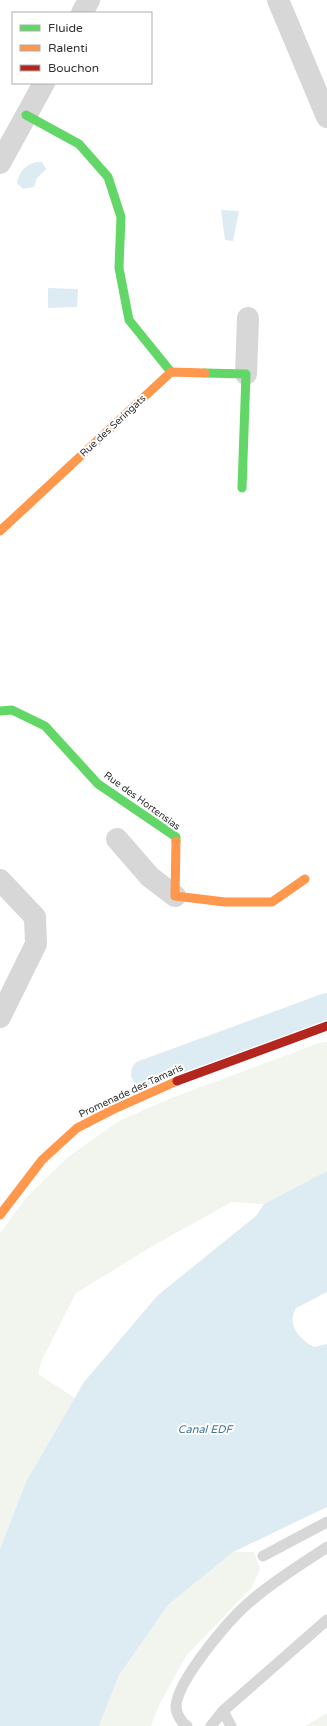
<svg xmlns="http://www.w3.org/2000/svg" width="327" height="1726" viewBox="0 0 327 1726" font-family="'Varela Round',sans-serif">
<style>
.green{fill:#f1f5ed}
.water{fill:#ddebf3}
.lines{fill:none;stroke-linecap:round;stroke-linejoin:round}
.canal{stroke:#ddebf3;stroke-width:26}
.lane{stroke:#d7d7d7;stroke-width:11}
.street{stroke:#d7d7d7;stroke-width:22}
.fast{stroke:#63d668;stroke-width:9}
.slow{stroke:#ff974d;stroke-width:9}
.jam{stroke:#b3261e;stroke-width:9}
.labels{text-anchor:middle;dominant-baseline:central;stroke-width:4;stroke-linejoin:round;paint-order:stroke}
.street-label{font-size:10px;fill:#333;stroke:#fff}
.water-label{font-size:11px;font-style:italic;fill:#3f7597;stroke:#fff}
</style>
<rect width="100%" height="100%" fill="#fff"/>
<g class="green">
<polygon points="327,1042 327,1171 264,1204 232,1202 156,1244 76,1293 42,1360 38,1374 75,1398 26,1482 0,1549 0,1233 26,1198 68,1157 119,1121 171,1098 319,1043"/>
<polygon points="233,1552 254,1552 260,1569 252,1587 186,1656 159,1705 151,1726 99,1726 119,1675 168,1605"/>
<polygon points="327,1713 327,1726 305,1726"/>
</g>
<g class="water">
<path d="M36 162H42L46 169 37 178 34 187 23 189 17 183C19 171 26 165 36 162Z"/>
<polygon points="221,210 239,211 233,241 225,240"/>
<polygon points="48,288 78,289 77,307 48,308"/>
<path d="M327 1171V1292L296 1308C286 1326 300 1339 314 1347L327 1344V1507L233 1552 168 1605 119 1675 99 1726H0V1549L26 1482 84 1382 158 1295 256 1216 264 1204Z"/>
</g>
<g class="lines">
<polyline class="canal" points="144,1073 327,1006"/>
<g class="lane">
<polyline points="263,1556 327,1522"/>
<path d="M187 1726C181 1722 176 1714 176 1706 178 1679 231 1617 252 1600 275 1580 302 1564 327 1547"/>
<polyline points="211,1726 223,1711"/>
<polyline points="231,1726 223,1711 327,1620"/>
</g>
<g class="street">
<polyline points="278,0 327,117"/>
<polyline points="82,13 89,0"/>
<polyline points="0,163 44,83"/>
<polyline points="246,374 248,318"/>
<polyline points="117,839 150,877 175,896"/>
<polyline points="0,880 35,917 36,944 0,1017"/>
</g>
<g class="fast">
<polyline points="26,115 79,144 108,177 121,217 119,268 129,320 171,372"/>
<polyline points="205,373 246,374 242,488"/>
<polyline points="0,711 12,710 45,726 98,784 176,837 176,841"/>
</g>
<g class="slow">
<polyline points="0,531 171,372 205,373"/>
<polyline points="176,841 175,896 225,902 272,902 305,879"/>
<polyline points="0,1215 42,1160 77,1128 112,1110 177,1081"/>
</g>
<polyline class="jam" points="177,1081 327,1026"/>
</g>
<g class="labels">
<g class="street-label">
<text transform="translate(113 426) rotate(-43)">Rue des Seringats</text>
<text transform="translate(142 801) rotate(36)">Rue des Hortensias</text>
<text transform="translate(131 1091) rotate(-25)">Promenade des Tamaris</text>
</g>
<g class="water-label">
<text x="205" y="1429">Canal EDF</text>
</g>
</g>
<rect x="12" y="12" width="140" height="72" fill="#ffffff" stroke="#adadad"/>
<rect x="20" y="25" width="20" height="6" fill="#63d668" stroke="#adadad"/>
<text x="48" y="32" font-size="12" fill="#333333">Fluide</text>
<rect x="20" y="45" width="20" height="6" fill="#ff974d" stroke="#adadad"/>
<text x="48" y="52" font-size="12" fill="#333333">Ralenti</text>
<rect x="20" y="65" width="20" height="6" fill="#b3261e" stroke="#adadad"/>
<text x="48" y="72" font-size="12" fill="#333333">Bouchon</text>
</svg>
